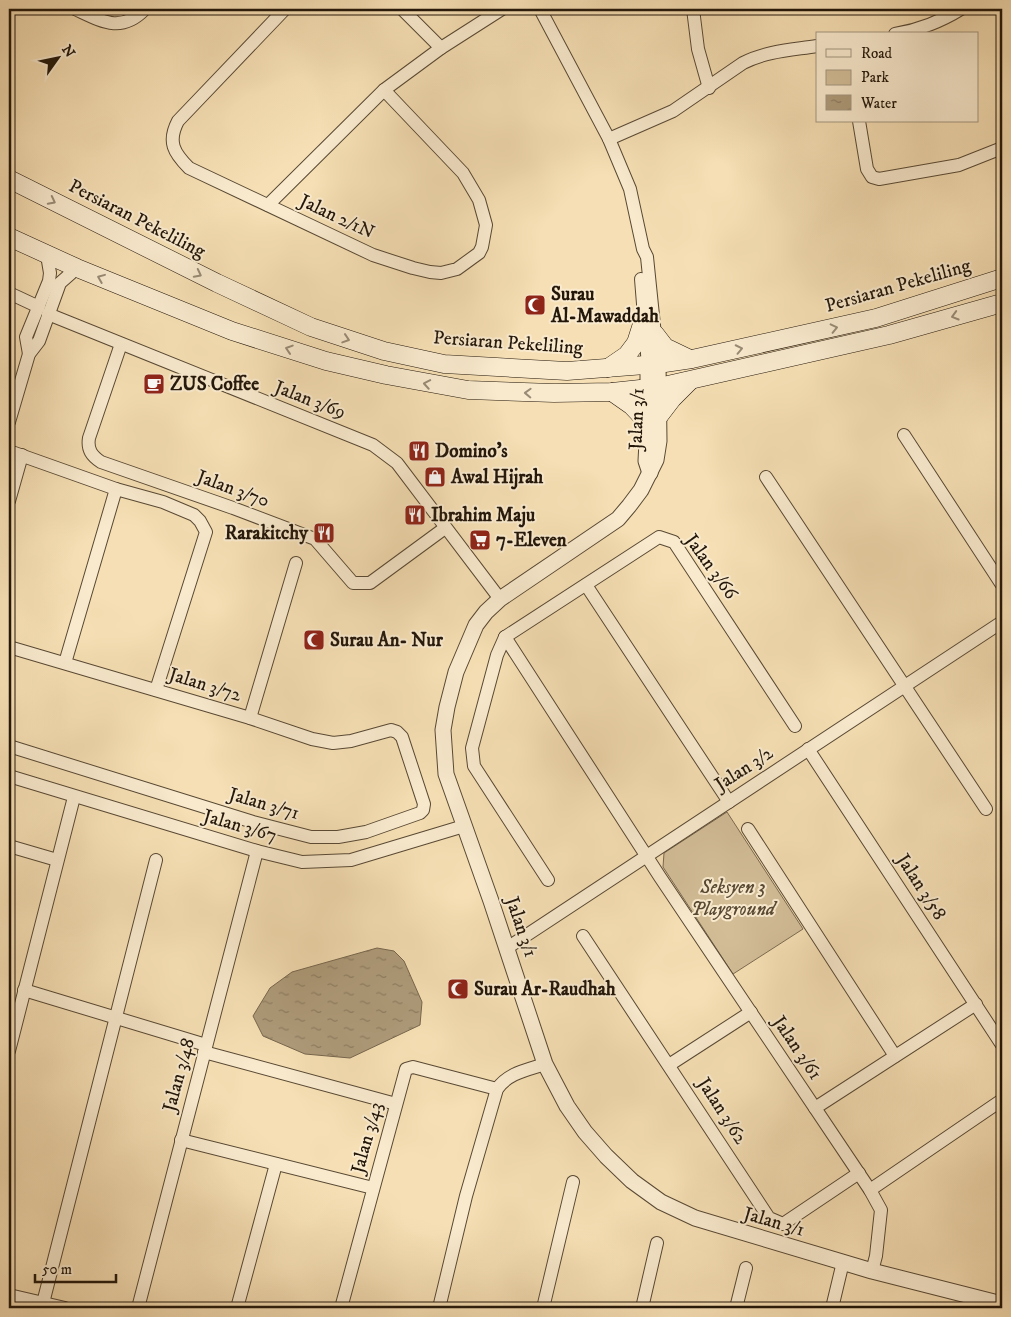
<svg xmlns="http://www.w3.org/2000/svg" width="1011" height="1317" viewBox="0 0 1011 1317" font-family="'IM FELL DW Pica',serif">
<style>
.green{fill:#d2bd97;stroke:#7a6a50}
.water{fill:url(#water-ripples);stroke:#76664d}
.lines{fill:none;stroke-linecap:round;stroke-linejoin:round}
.minor-casing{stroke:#584934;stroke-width:14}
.tertiary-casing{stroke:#584934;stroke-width:17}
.secondary-casing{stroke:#23170a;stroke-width:19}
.minor{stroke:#f9eace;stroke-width:12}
.tertiary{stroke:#f9eace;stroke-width:15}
.secondary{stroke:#f9eace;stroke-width:18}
.oneway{stroke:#998b76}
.labels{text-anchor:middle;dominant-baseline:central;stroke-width:4;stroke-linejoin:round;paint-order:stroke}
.street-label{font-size:19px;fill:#23170a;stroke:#f9eace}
.poi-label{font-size:19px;font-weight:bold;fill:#23170a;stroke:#f9eace;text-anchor:start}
.park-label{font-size:19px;font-style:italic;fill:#584934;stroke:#f9eace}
</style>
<defs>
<pattern id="water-ripples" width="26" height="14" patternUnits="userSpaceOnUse" patternTransform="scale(1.25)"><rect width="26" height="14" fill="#ae9b7a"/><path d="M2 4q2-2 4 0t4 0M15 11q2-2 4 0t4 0" fill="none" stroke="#8d7d62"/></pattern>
</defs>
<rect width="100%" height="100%" fill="#f6dfb4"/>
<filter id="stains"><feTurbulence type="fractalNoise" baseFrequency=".004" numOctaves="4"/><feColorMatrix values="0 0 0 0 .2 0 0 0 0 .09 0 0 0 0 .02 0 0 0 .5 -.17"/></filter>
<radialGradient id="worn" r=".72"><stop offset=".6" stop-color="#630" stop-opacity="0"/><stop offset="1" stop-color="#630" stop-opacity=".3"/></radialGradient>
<polygon class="green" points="727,812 803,929 733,974 663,867 664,853"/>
<polygon class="water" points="377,948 394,951 404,961 422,1002 420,1025 350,1058 305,1054 263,1036 253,1016 270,988 292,972"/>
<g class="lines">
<g class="minor-casing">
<g id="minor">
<path d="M75 9C101 21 121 34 145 9"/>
<path d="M285 9 178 121C167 142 174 153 189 168L373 255 413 268 430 272 441 273 457 269 479 253 482 247 486 225 479 200 463 173 384 90"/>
<polyline points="402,9 441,48"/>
<polyline points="540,9 609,139 630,189 643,249 647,257 658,364"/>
<polyline points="693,9 698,49 709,88"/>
<path d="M895 34C919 30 940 22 961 9"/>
<polyline points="859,121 867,169 872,177 879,179 959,165 1002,148"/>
<path d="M609 139 673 111 743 63C766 51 792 50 817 46"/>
<polyline points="268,205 384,90 441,48 502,9"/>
<polyline points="641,279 648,366"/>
<polyline points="9,293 39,307"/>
<polyline points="48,314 373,445 397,463 500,599"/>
<path d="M121 344 89 438C87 450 92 456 101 462L233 508 315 539 353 583H370L445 528"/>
<polyline points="29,354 26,337 49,281 50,273 47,255"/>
<polyline points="9,422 29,354 39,341 60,283 77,268"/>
<polyline points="904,435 1002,585"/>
<polyline points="9,451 116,489 163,502 194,515 200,521 206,532 156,690"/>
<polyline points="766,477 986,809"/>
<polyline points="9,501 22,455"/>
<polyline points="586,585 729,802"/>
<polyline points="505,637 660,877 870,1190 881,1210 876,1256 872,1271"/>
<polyline points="505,637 659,537 674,542 795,726"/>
<polyline points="505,637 497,655 472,748 474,766 548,880"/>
<polyline points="9,647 250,718 312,739 333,743 351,741 391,730 397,732 402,737 424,804 423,810 420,813 366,832 338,837 311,837 253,822 9,746"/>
<polyline points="65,663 116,489"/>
<polyline points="250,718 296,563"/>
<polyline points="808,749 1002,1045"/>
<polyline points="9,776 257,851 302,862 351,860 464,826"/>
<polyline points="748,829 895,1056"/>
<polyline points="9,846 57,860"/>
<polyline points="583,936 769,1218 783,1224 859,1173"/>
<polyline points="507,948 1002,622"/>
<polyline points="24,990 206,1045"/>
<polyline points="9,1051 74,797"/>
<polyline points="204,1052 396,1104"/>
<polyline points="669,1065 751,1012"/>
<polyline points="815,1108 976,1004"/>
<polyline points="181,1140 373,1188"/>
<polyline points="870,1190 1002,1100"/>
<polyline points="9,1295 65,1308"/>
<polyline points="43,1303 156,860"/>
<polyline points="138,1308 257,851"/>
<polyline points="237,1308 276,1164"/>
<polyline points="341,1308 406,1069 413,1067 497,1089"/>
<path d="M439 1308 466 1196 497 1089C508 1073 527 1070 545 1064"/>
<polyline points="543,1308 573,1182"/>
<polyline points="642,1308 657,1243"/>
<polyline points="736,1308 746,1268"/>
<polyline points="832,1308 843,1262"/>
</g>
</g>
<g class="tertiary-casing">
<g id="tertiary">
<polyline points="658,364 659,441 656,460 641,490 629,506 618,519 500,599 486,612 476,625 456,672 447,707 443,730 446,774 491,901 545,1064 567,1106 585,1132 606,1156 632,1181 661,1202 695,1218 872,1271 1002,1304"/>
<polyline points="648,366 648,423 646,461 650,473"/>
</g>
</g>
<g class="secondary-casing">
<g id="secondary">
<polyline points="9,179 217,283 311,327 384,351 444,364 567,371 658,364 692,359 876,318 1002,278"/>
<polyline points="9,237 77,268 232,331 326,361 386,375 468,390 554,393 612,392 659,387 889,335 1002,303"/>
<polyline points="655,334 665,347 690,359"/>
<polyline points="608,368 627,355 636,343 644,318"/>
<polyline points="612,392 632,406 648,423"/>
<polyline points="659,416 672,399 690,381"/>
</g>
</g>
<use href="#minor" class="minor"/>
<use href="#tertiary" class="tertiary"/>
<use href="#secondary" class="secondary"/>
</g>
<defs><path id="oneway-chevron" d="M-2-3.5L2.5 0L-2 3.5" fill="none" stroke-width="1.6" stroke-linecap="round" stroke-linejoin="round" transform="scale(1.25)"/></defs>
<g class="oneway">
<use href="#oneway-chevron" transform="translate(52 201) rotate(27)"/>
<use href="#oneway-chevron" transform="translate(198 274) rotate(27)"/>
<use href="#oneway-chevron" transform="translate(101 278) rotate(-158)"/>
<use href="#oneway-chevron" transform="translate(955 316) rotate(164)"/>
<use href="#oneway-chevron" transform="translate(834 328) rotate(-13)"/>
<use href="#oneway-chevron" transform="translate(346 339) rotate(18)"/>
<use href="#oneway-chevron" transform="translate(289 349) rotate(-162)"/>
<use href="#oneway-chevron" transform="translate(739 349) rotate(-12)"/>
<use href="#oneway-chevron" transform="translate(427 384) rotate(-170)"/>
<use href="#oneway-chevron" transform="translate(528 393) rotate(-178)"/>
</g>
<defs>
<g id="mosque-square" transform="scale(1.125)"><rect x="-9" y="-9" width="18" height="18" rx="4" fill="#8f2418" stroke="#f9eace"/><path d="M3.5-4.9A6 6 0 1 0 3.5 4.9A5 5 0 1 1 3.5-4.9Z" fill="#fff"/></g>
<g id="cafe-square" transform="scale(1.125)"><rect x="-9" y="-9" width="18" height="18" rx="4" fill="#8f2418" stroke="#f9eace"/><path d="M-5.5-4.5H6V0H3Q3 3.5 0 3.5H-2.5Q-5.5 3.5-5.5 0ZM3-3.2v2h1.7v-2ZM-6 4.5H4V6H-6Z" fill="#fff"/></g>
<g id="restaurant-square" transform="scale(1.125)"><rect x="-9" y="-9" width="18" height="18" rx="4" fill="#8f2418" stroke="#f9eace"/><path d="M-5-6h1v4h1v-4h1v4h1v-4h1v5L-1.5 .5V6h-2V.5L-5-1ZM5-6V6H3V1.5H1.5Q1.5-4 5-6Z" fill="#fff"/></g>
<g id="shop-square" transform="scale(1.125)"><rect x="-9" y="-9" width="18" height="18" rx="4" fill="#8f2418" stroke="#f9eace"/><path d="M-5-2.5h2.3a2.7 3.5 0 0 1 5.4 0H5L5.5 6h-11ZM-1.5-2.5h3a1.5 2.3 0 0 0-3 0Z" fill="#fff"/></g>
<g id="supermarket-square" transform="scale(1.125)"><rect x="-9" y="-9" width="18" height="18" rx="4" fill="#8f2418" stroke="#f9eace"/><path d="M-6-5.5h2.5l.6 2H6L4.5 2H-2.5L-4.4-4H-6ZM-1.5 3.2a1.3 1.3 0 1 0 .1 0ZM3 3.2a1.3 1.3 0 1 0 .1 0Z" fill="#fff"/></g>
</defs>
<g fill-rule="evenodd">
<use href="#mosque-square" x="535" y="305"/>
<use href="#cafe-square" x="154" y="384"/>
<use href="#restaurant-square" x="419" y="451"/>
<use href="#shop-square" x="435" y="477"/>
<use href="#restaurant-square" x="415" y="515"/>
<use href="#restaurant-square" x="324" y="533"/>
<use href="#supermarket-square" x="480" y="540"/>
<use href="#mosque-square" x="314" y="640"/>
<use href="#mosque-square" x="458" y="989"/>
</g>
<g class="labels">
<g class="street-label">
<text transform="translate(337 217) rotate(25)">Jalan 2/1N</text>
<text transform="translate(137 219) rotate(27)">Persiaran Pekeliling</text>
<text transform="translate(898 286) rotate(-16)">Persiaran Pekeliling</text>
<text transform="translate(508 343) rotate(4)">Persiaran Pekeliling</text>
<text transform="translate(310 400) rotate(21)">Jalan 3/69</text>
<text transform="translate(637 419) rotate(-88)">Jalan 3/1</text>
<text transform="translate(233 489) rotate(20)">Jalan 3/70</text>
<text transform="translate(711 567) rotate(54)">Jalan 3/66</text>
<text transform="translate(205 685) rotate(17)">Jalan 3/72</text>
<text transform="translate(744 769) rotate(-33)">Jalan 3/2</text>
<text transform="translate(264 804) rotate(16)">Jalan 3/71</text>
<text transform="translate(240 826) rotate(16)">Jalan 3/67</text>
<text transform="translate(921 887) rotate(57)">Jalan 3/58</text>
<text transform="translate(521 927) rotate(71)">Jalan 3/1</text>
<text transform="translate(797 1048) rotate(56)">Jalan 3/61</text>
<text transform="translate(179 1075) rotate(-75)">Jalan 3/48</text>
<text transform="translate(722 1111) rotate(57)">Jalan 3/62</text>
<text transform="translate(367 1138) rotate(-75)">Jalan 3/43</text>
<text transform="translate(774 1222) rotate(16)">Jalan 3/1</text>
</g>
<g class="poi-label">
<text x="551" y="294">Surau<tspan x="551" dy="22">Al-Mawaddah</tspan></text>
<text x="170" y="384">ZUS Coffee</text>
<text x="435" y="451">Domino's</text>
<text x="451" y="477">Awal Hijrah</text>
<text x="431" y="515">Ibrahim Maju</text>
<text x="308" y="533" text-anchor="end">Rarakitchy</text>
<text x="496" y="540">7-Eleven</text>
<text x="330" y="640">Surau An- Nur</text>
<text x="474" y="989">Surau Ar-Raudhah</text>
</g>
<g class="park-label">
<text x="733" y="887">Seksyen 3<tspan x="733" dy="22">Playground</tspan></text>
</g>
</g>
<rect width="1011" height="1317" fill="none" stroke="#f6dfb4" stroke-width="30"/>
<rect x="10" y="10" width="991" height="1297" fill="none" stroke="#23170a" stroke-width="2.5"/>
<rect x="15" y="15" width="981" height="1287" fill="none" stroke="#23170a"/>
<rect x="816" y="32" width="162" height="90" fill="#f9eace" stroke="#a39680"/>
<rect x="826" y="49" width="25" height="8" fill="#f9eace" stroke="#a39680"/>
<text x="861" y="58" font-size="15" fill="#23170a">Road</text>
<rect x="826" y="70" width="25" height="15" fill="#d2bd97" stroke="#a39680"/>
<text x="861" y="82" font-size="15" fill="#23170a">Park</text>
<rect x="826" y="95" width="25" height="15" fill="url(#water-ripples)" stroke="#a39680"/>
<text x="861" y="108" font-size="15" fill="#23170a">Water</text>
<g transform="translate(58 58) rotate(57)" stroke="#f9eace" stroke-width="4" paint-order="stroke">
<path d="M0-4L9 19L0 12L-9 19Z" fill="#23170a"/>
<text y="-8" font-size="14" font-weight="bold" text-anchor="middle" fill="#23170a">N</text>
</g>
<path d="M35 1274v8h81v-8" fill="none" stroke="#23170a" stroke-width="2.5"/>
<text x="42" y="1274" font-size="15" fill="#23170a" stroke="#f9eace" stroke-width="4" paint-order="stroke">50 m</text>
<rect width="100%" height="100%" filter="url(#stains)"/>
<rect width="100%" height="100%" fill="url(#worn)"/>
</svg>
